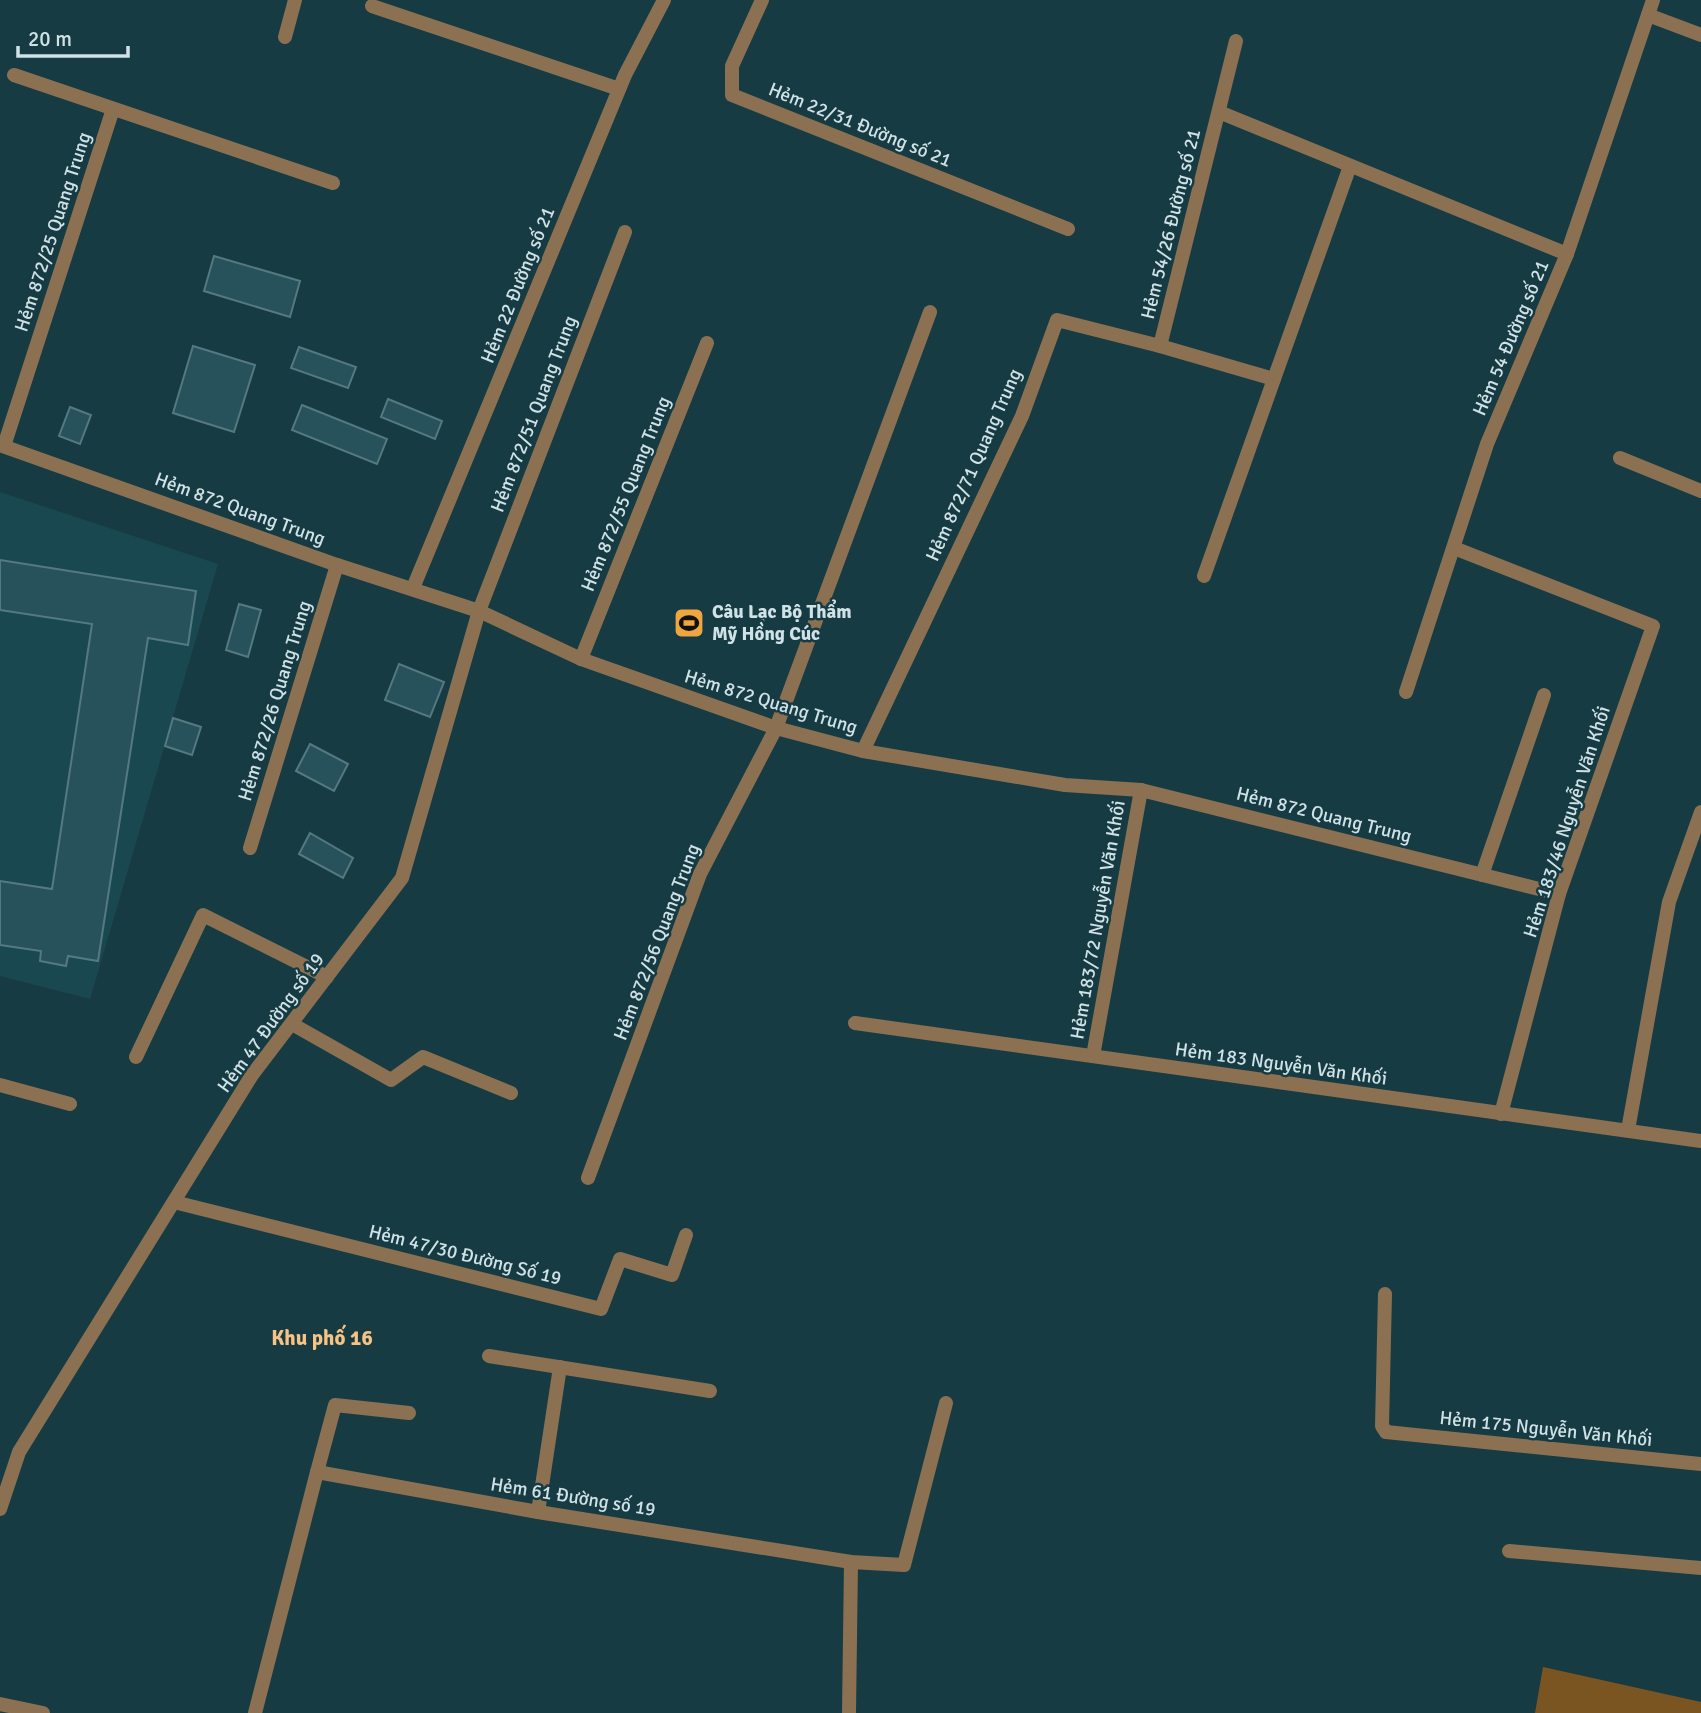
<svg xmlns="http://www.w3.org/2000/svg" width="1701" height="1713" viewBox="0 0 1701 1713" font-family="Signika,sans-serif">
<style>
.built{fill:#1a4851}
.green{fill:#7b5521}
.building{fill:#28525b;stroke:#557981;stroke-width:2}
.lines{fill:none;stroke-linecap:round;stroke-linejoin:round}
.lane{stroke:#8b7152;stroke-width:14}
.street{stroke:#8b7152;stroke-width:14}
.labels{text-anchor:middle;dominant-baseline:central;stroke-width:5;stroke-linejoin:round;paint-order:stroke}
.street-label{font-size:19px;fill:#cfe2e7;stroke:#173b42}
.poi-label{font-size:19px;font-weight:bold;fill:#cfe2e7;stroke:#173b42;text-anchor:start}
.neighbourhood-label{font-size:21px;font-weight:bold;fill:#f7c384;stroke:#173b42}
</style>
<rect width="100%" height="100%" fill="#173b42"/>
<polygon class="built" points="0,492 218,564 90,999 0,976"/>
<polygon class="green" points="1543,1667 1701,1702 1701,1713 1535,1713"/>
<g class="building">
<polygon points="214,256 300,281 290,317 204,291"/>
<polygon points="193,346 255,365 234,432 173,413"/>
<polygon points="299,347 356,367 348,388 291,368"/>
<polygon points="388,399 442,421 435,439 381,417"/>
<polygon points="302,405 387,439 377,464 292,430"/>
<polygon points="70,407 91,415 80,444 59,436"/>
<polygon points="0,560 196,591 188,645 148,638 98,961 68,956 66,966 40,961 41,951 0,945 0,881 52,889 92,624 0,610"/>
<polygon points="239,604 261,610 248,657 226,650"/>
<polygon points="399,664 444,682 430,717 385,700"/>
<polygon points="173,718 201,727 192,755 165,746"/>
<polygon points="310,744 348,764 334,791 296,771"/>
<polygon points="310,833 353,858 343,878 299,854"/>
</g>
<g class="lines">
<g class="lane">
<polyline points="1620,458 1701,491"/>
<polyline points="776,728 930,312"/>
<polyline points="292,1024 391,1080 423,1057 511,1093"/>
<polyline points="174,1202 601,1309 620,1259 672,1275 686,1235"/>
<polyline points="1385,1294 1382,1426 1386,1432"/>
<polyline points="1509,1551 1701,1568"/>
</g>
<g class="street">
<polyline points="762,0 732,66 732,95 1068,229"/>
<polyline points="372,6 619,89"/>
<polyline points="1648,15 1701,35"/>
<polyline points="285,37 295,0"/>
<polyline points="14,75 333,183"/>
<polyline points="1219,112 1567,254"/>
<polyline points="1160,346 1236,41"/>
<polyline points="1274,379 1350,166"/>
<polyline points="0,445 337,565 479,611 581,659 776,728 863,751 1065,785 1141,790 1559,894"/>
<polyline points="4,446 113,109"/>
<polyline points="1454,548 1653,626 1559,894 1501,1114"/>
<polyline points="413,588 625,75 664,0"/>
<polyline points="581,659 707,343"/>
<polyline points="1406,692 1487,444 1567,254 1653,0"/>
<polyline points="863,751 1022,416 1057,320 1160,346 1274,379 1204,576"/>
<polyline points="250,848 337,565"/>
<polyline points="1482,875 1544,695"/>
<polyline points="855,1023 1701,1141"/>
<polyline points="1093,1056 1141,790"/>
<polyline points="136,1057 203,915 327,977"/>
<polyline points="0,1085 70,1104"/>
<polyline points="1628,1130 1669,902 1701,812"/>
<polyline points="588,1178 700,874 776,728"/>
<polyline points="489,1356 710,1391"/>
<polyline points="1386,1432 1701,1464"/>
<polyline points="317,1472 335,1405 409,1413"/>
<polyline points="0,1509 19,1452 252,1075 402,878 479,611 625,232"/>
<polyline points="538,1512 560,1367"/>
<polyline points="0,1704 43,1713"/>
<polyline points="255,1713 317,1472 538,1512 851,1562 904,1565 946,1403"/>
<polyline points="849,1713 851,1562"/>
</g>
</g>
<defs>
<g id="stadium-square" transform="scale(1.575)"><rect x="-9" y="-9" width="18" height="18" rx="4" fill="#f0a63e" stroke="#173b42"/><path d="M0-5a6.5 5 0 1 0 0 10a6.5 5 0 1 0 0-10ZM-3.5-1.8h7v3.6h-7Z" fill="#111"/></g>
</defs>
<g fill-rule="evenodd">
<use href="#stadium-square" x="689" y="623"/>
</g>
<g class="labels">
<g class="street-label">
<text transform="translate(860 125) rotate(22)">Hẻm 22/31 Đường số 21</text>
<text transform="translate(1171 224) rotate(-76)">Hẻm 54/26 Đường số 21</text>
<text transform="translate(53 232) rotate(-72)">Hẻm 872/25 Quang Trung</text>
<text transform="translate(518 285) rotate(-68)">Hẻm 22 Đường số 21</text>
<text transform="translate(1511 338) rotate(-67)">Hẻm 54 Đường số 21</text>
<text transform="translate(534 414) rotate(-69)">Hẻm 872/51 Quang Trung</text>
<text transform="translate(974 465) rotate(-66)">Hẻm 872/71 Quang Trung</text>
<text transform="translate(626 494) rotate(-68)">Hẻm 872/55 Quang Trung</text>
<text transform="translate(240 509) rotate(20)">Hẻm 872 Quang Trung</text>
<text transform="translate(275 701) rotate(-73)">Hẻm 872/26 Quang Trung</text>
<text transform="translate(771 702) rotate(17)">Hẻm 872 Quang Trung</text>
<text transform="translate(1324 815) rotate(14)">Hẻm 872 Quang Trung</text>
<text transform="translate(1567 822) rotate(-72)">Hẻm 183/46 Nguyễn Văn Khối</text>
<text transform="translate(1098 920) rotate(-80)">Hẻm 183/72 Nguyễn Văn Khối</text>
<text transform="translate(657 942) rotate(-69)">Hẻm 872/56 Quang Trung</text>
<text transform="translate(271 1023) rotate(-54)">Hẻm 47 Đường số 19</text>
<text transform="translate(1281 1064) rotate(8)">Hẻm 183 Nguyễn Văn Khối</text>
<text transform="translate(465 1255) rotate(14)">Hẻm 47/30 Đường Số 19</text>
<text transform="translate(1546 1429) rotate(6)">Hẻm 175 Nguyễn Văn Khối</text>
<text transform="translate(573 1497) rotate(9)">Hẻm 61 Đường số 19</text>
</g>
<g class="poi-label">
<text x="712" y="612">Câu Lạc Bộ Thẩm<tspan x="712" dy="22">Mỹ Hồng Cúc</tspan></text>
</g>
<g class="neighbourhood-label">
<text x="322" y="1338">Khu phố 16</text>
</g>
</g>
<path d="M18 46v10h110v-10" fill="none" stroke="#cfe2e7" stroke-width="3.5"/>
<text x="28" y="46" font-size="21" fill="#cfe2e7" stroke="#173b42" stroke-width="5" paint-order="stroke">20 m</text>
</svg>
